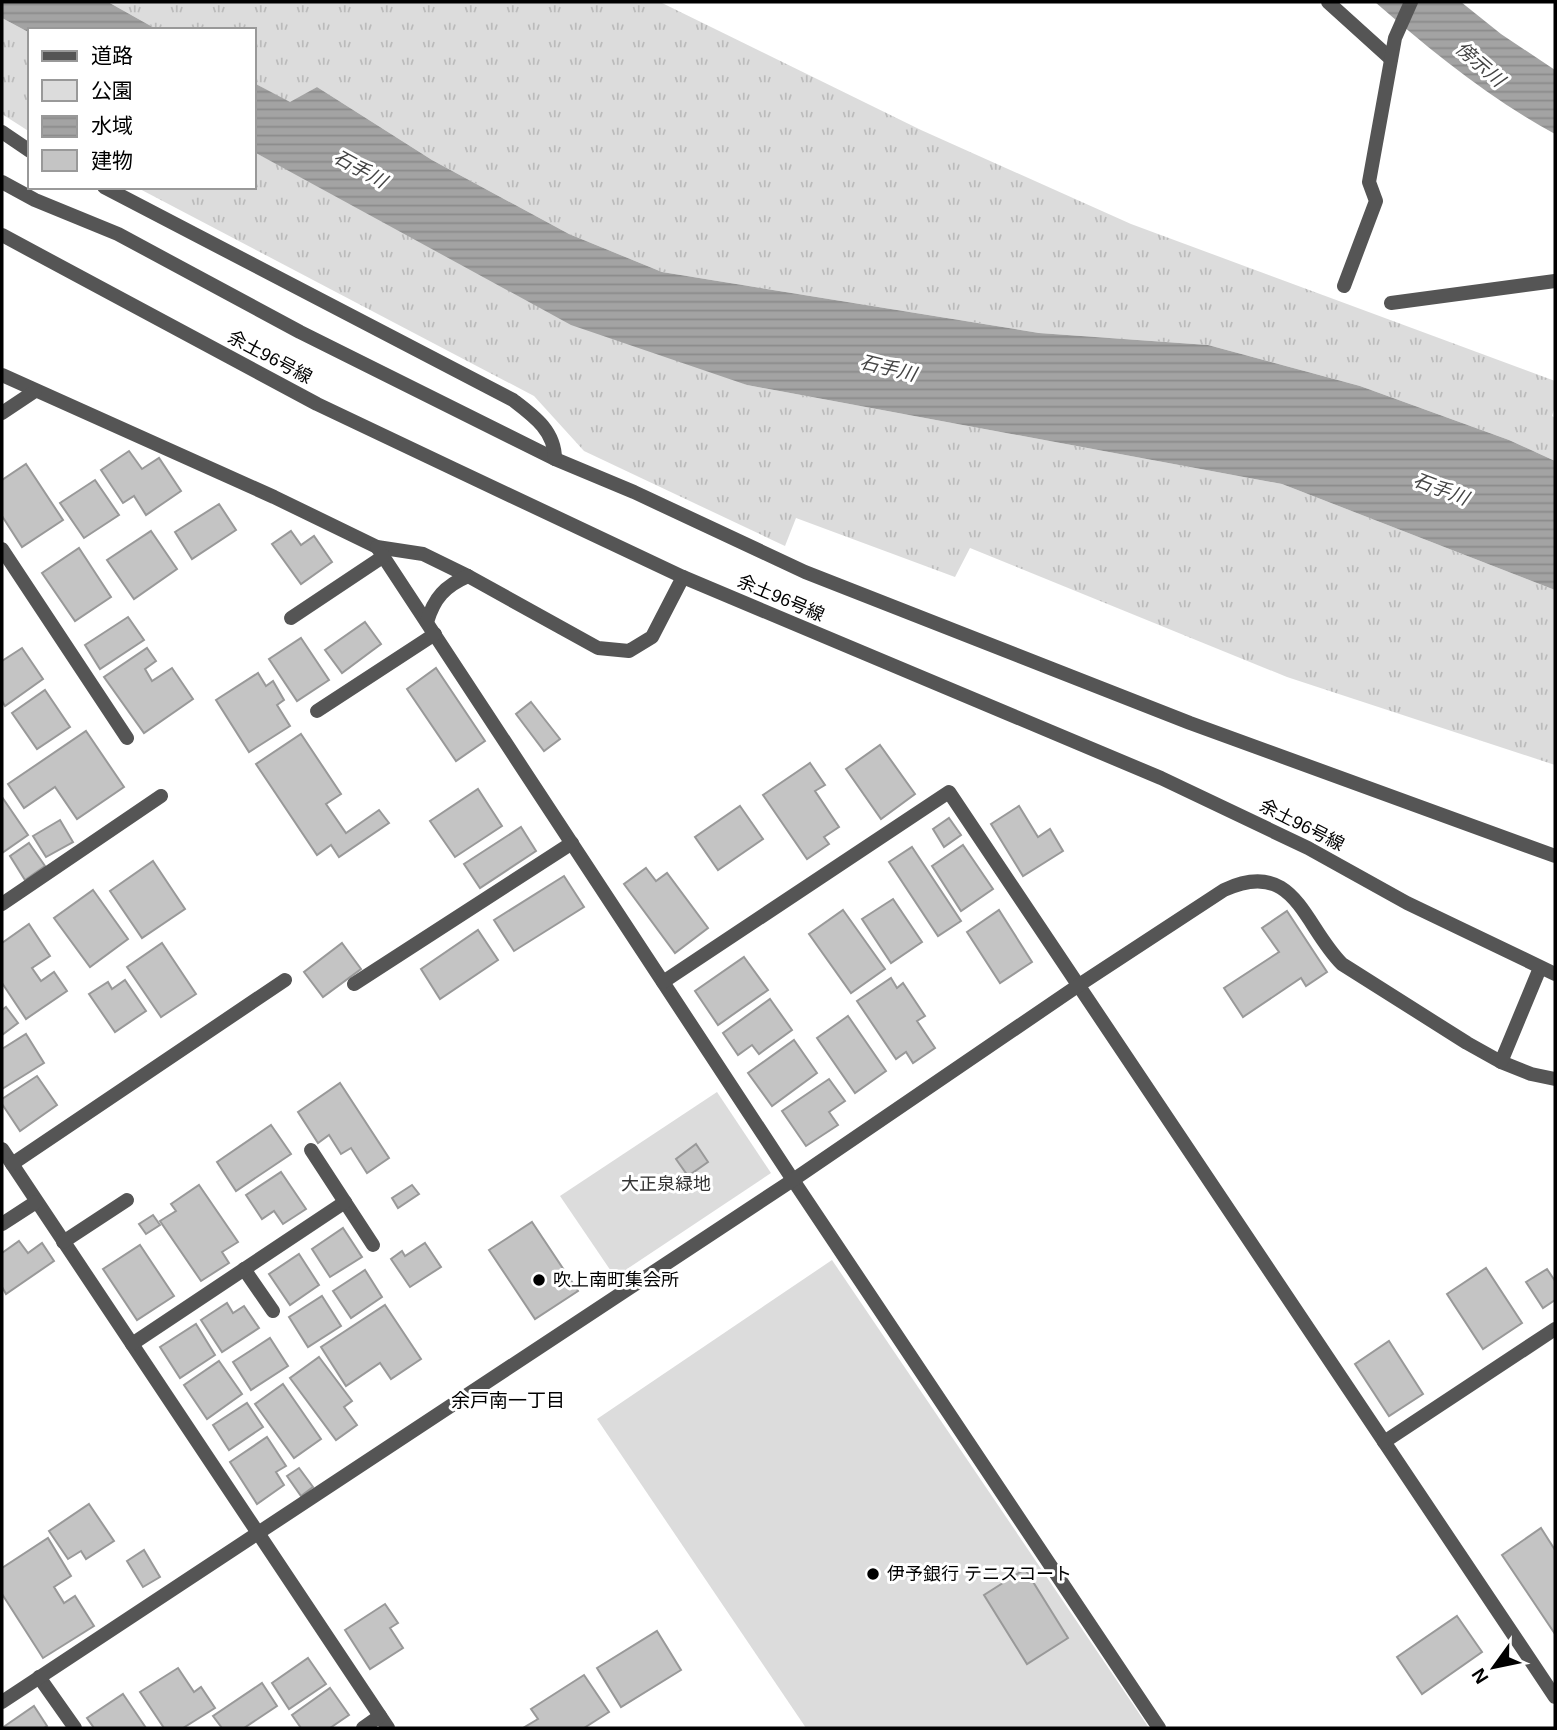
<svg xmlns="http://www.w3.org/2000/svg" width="1557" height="1730" viewBox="0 0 1557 1730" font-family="Helvetica,'Noto Sans JP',sans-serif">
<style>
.grass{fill:url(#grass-tufts)}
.park{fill:#dcdcdc}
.water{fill:url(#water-rules)}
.building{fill:#c4c4c4;stroke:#999;stroke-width:2}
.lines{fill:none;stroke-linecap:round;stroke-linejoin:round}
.minor{stroke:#555;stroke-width:14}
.tertiary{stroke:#555;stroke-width:14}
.poi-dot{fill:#000;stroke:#fff;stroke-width:2.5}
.labels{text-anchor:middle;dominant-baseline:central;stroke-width:6;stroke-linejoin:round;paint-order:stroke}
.street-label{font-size:18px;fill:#000;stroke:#fff}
.park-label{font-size:18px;fill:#333;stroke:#fff}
.poi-label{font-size:18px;fill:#000;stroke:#fff;text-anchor:start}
.water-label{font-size:19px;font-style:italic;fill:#444;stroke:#fff}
.neighbourhood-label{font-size:19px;fill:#000;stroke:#fff}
</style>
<defs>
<pattern id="grass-tufts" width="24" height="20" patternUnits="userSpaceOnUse" patternTransform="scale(1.75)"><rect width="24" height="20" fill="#dcdcdc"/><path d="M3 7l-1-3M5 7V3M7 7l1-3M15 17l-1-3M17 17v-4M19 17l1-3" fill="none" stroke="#bbb"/></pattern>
<pattern id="water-rules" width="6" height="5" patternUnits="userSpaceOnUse" patternTransform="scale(1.75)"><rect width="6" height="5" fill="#a3a3a3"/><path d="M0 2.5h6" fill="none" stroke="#8b8b8b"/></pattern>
</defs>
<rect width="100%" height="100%" fill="#fff"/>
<g class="grass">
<polygon points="108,2 660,2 921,130 1131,224 1555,381 1555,406 1552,416 1555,418 1555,461 1509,440 1360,386 1208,345 1039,333 662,272 569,234 432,160 317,87 290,103 254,83 254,30 158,30"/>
<polygon points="2,18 30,33 30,132 2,114"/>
<polygon points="254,152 349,202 747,385 1282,484 1555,590 1555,765 1287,677 970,548 955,577 796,518 785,546 584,451 534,396 136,187 254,187"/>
</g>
<g class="park">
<polygon points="717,1092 771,1173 615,1277 560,1196"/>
<polygon points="832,1260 1149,1728 806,1728 597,1419"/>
</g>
<g class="water">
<polygon points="2,2 108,2 158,30 30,30 30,33 2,18"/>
<path d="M1375 2H1461L1501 34 1555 70V134C1490 99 1430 50 1375 2Z"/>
<polygon points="254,83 290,102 317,87 432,160 569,234 662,272 1039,333 1208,345 1360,386 1509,440 1555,461 1555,590 1282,484 747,385 571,325 254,152"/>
</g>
<g class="building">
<polygon points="129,451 142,469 159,458 181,491 146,515 134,496 123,503 101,470"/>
<polygon points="26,464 63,520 22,547 2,516 2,480"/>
<polygon points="95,480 119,515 84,538 60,503"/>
<polygon points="219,504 236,530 192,559 175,532"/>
<polygon points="151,531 177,569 134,599 107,560"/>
<polygon points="291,531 301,545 314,536 332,562 301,584 272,544"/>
<polygon points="79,548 111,597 75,621 42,573"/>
<polygon points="128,617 144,640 100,669 85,645"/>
<polygon points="365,622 381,644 342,673 325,650"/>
<polygon points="301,638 329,680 297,701 269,659"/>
<polygon points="22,648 43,679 5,706 2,701 2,661"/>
<polygon points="147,648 156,661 145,669 152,681 172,668 193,699 144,733 104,677"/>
<polygon points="436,668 485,741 456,761 407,689"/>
<polygon points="258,673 266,686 273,681 284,700 277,705 290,726 249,752 216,700"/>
<polygon points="45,690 70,727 37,749 12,713"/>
<polygon points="531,702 560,739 544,751 516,714"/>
<polygon points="86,731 124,787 77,819 55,787 24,808 8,784"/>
<polygon points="301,734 341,794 326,804 346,833 379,810 389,823 339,857 331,845 317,855 256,764"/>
<polygon points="880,745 915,794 881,819 846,769"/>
<polygon points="810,763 825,785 815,791 839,827 824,837 829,844 807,859 763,795"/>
<polygon points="478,789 502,826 455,857 430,821"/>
<polygon points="2,797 28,835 2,853"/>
<polygon points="740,806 763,839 718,870 695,837"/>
<polygon points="1019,806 1038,837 1050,829 1063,851 1023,876 991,824"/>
<polygon points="949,818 961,835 944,847 933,829"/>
<polygon points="60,820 73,842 46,857 33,836"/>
<polygon points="521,827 536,851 480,888 464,864"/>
<polygon points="29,843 45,866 25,880 10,856"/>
<polygon points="963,845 993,889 961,911 932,866"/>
<polygon points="912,847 961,921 938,936 889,862"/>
<polygon points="153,861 185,909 142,938 110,891"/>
<polygon points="646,868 656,881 667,873 708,928 675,953 624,884"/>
<polygon points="564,876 584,907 514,951 494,920"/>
<polygon points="93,890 128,939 90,967 54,918"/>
<polygon points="893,899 922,942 891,963 862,919"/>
<polygon points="843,910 885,969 851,993 809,934"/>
<polygon points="999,910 1032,962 1000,983 967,932"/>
<polygon points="1287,911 1327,972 1306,986 1301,978 1243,1017 1224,988 1279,952 1262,928"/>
<polygon points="29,924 50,956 32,968 41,981 54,972 67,991 26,1019 2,983 2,943"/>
<polygon points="478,930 498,960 440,999 421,969"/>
<polygon points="162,943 196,994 161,1017 127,967"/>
<polygon points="342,943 361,969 323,997 304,972"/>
<polygon points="744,957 768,990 718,1025 695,991"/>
<polygon points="891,978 897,988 903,983 925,1016 917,1021 935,1048 913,1063 906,1052 896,1059 857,1001"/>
<polygon points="125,980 146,1011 115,1032 89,994 108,982 112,989"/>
<polygon points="770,999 792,1030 759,1054 752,1045 738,1055 723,1033"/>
<polygon points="6,1007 18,1023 2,1035 2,1010"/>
<polygon points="848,1016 886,1071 855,1093 817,1038"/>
<polygon points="26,1034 44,1063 2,1089 2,1049"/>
<polygon points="794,1040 817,1073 772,1106 748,1073"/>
<polygon points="37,1076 57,1105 20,1131 2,1104 2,1099"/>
<polygon points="829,1079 845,1101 829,1112 838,1125 806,1146 782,1111"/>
<polygon points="340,1083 389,1158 367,1173 351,1148 341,1154 329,1135 318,1143 298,1112"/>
<polygon points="271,1125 291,1154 236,1191 217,1162"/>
<polygon points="696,1144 708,1162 688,1176 676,1159"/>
<polygon points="281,1172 306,1209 283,1224 274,1211 262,1219 246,1195"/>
<polygon points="199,1185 238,1242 222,1252 229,1263 201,1281 160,1221 176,1211 171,1204"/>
<polygon points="412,1185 419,1194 398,1208 392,1198"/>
<polygon points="153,1215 160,1225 146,1234 139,1224"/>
<polygon points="532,1222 578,1291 535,1319 489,1250"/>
<polygon points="343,1228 362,1257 330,1277 312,1249"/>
<polygon points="19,1241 28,1253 42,1243 54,1261 6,1294 2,1287 2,1253"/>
<polygon points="425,1243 441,1267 410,1287 391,1259 402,1251 405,1256"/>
<polygon points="140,1245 174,1296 137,1320 103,1269"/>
<polygon points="299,1254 319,1285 290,1305 269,1274"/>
<polygon points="1486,1268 1522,1323 1483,1349 1447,1294"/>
<polygon points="1547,1269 1555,1281 1555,1300 1543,1308 1526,1282"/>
<polygon points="365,1270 382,1297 351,1318 333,1291"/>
<polygon points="322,1296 341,1326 308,1347 289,1317"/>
<polygon points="227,1303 233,1313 244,1306 259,1328 222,1352 201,1320"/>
<polygon points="385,1305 421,1359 391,1379 380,1363 346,1386 321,1347"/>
<polygon points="196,1324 215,1355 180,1378 160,1347"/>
<polygon points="270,1338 288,1366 251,1390 233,1362"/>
<polygon points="1389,1341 1423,1394 1389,1416 1355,1364"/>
<polygon points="319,1357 352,1401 344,1407 357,1425 336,1440 290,1378"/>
<polygon points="219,1361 242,1394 207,1419 184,1385"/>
<polygon points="283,1384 321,1439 294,1458 255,1404"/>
<polygon points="247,1403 263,1427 229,1450 213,1425"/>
<polygon points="267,1437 286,1466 276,1472 284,1485 257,1504 230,1462"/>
<polygon points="299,1468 313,1487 301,1496 287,1476"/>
<polygon points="89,1504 114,1541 86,1559 81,1551 68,1559 49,1531"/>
<polygon points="1541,1528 1555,1550 1555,1634 1502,1555"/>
<polygon points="48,1538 71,1576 54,1587 64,1603 75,1596 94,1626 43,1658 2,1594 2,1568"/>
<polygon points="144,1550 160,1577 143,1587 127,1561"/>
<polygon points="1025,1569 1068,1638 1027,1664 984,1595"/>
<polygon points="385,1604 398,1623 390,1628 403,1648 370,1669 345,1630"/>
<polygon points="1457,1616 1482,1652 1422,1694 1397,1657"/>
<polygon points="657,1631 681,1670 621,1707 597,1668"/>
<polygon points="308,1658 326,1684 289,1709 272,1683"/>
<polygon points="178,1668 194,1692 201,1687 215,1708 183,1728 164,1728 140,1692"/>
<polygon points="584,1675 609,1712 584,1728 523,1728 538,1719 531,1709"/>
<polygon points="262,1683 277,1706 244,1728 222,1728 213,1716"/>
<polygon points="330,1688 349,1715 330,1728 301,1728 292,1715"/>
<polygon points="123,1694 146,1728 94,1728 87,1718"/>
<polygon points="34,1706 47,1726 44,1728 2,1728"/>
</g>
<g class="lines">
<g class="minor">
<polyline points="1328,2 1391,59"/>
<polyline points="2,132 30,151"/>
<polyline points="2,182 35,200 118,234 300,332 555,459 634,492 805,572 1190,723 1555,856"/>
<path d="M104 187 513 400C534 416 555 431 555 459"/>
<polyline points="1344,286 1376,201 1369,182 1395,38 1411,2"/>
<polyline points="1391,303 1555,281"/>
<polyline points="2,375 274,497 377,547 423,554 468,576 598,648 629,651 652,637 683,577"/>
<polyline points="2,413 35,391"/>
<polyline points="377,547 793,1180 1159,1728"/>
<polyline points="2,549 127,738"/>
<polyline points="291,618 384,556"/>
<path d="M427 622C434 598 445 586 468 576"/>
<polyline points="317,711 435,634"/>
<polyline points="2,904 161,796"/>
<polyline points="663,982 949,792 1555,1697"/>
<polyline points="354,984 572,843"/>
<polyline points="1501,1062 1531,1074 1555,1079"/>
<polyline points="2,1149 388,1728"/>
<polyline points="311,1150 373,1245"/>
<polyline points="12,1164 285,980"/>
<polyline points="2,1224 36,1202"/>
<polyline points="63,1242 127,1200"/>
<polyline points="244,1269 273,1311"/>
<polyline points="132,1344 345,1202"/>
<polyline points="1384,1442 1555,1329"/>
<polyline points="39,1677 75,1728"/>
<path d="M2 1702 793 1180 1079 985 1224 890C1295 857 1303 925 1342 964L1467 1043 1501 1062 1540 968"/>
<polyline points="363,1728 380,1716"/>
</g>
<polyline class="tertiary" points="2,235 317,404 454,469 683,577 1161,778 1308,848 1407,903 1555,974"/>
</g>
<g class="poi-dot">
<circle cx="539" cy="1280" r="7"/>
<circle cx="873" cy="1574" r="7"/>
</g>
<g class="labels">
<g class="street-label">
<text transform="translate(270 357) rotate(28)">余土96号線</text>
<text transform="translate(781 598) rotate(23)">余土96号線</text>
<text transform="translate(1302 825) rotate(27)">余土96号線</text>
</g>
<g class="park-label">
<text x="666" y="1184">大正泉緑地</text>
</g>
<g class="poi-label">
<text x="553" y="1280">吹上南町集会所</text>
<text x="887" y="1574">伊予銀行 テニスコート</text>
</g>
<g class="water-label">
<text transform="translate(1480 64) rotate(41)">傍示川</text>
<text transform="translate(360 169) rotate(29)">石手川</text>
<text transform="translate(888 368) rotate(14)">石手川</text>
<text transform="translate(1441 489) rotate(21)">石手川</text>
</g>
<g class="neighbourhood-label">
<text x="508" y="1400">余戸南一丁目</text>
</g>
</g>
<rect width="1557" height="1730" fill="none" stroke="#000000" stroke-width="7"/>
<rect x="28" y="28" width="228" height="161" fill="#ffffff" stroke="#999999" stroke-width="2"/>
<rect x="42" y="51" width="35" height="10" fill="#555555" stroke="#999999" stroke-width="2"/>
<text x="91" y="63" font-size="21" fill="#000000">道路</text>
<rect x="42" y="80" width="35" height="21" fill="#dcdcdc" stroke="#999999" stroke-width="2"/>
<text x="91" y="98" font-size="21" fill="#000000">公園</text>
<rect x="42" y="116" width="35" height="21" fill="url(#water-rules)" stroke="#999999" stroke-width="2"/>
<text x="91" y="133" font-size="21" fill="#000000">水域</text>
<rect x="42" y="150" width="35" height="21" fill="#c4c4c4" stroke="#999999" stroke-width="2"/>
<text x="91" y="168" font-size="21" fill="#000000">建物</text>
<g transform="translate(1494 1667) rotate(237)" stroke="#ffffff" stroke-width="5" paint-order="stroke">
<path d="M0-5L12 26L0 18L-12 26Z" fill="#000000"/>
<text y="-10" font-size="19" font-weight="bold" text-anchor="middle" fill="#000000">N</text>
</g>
</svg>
